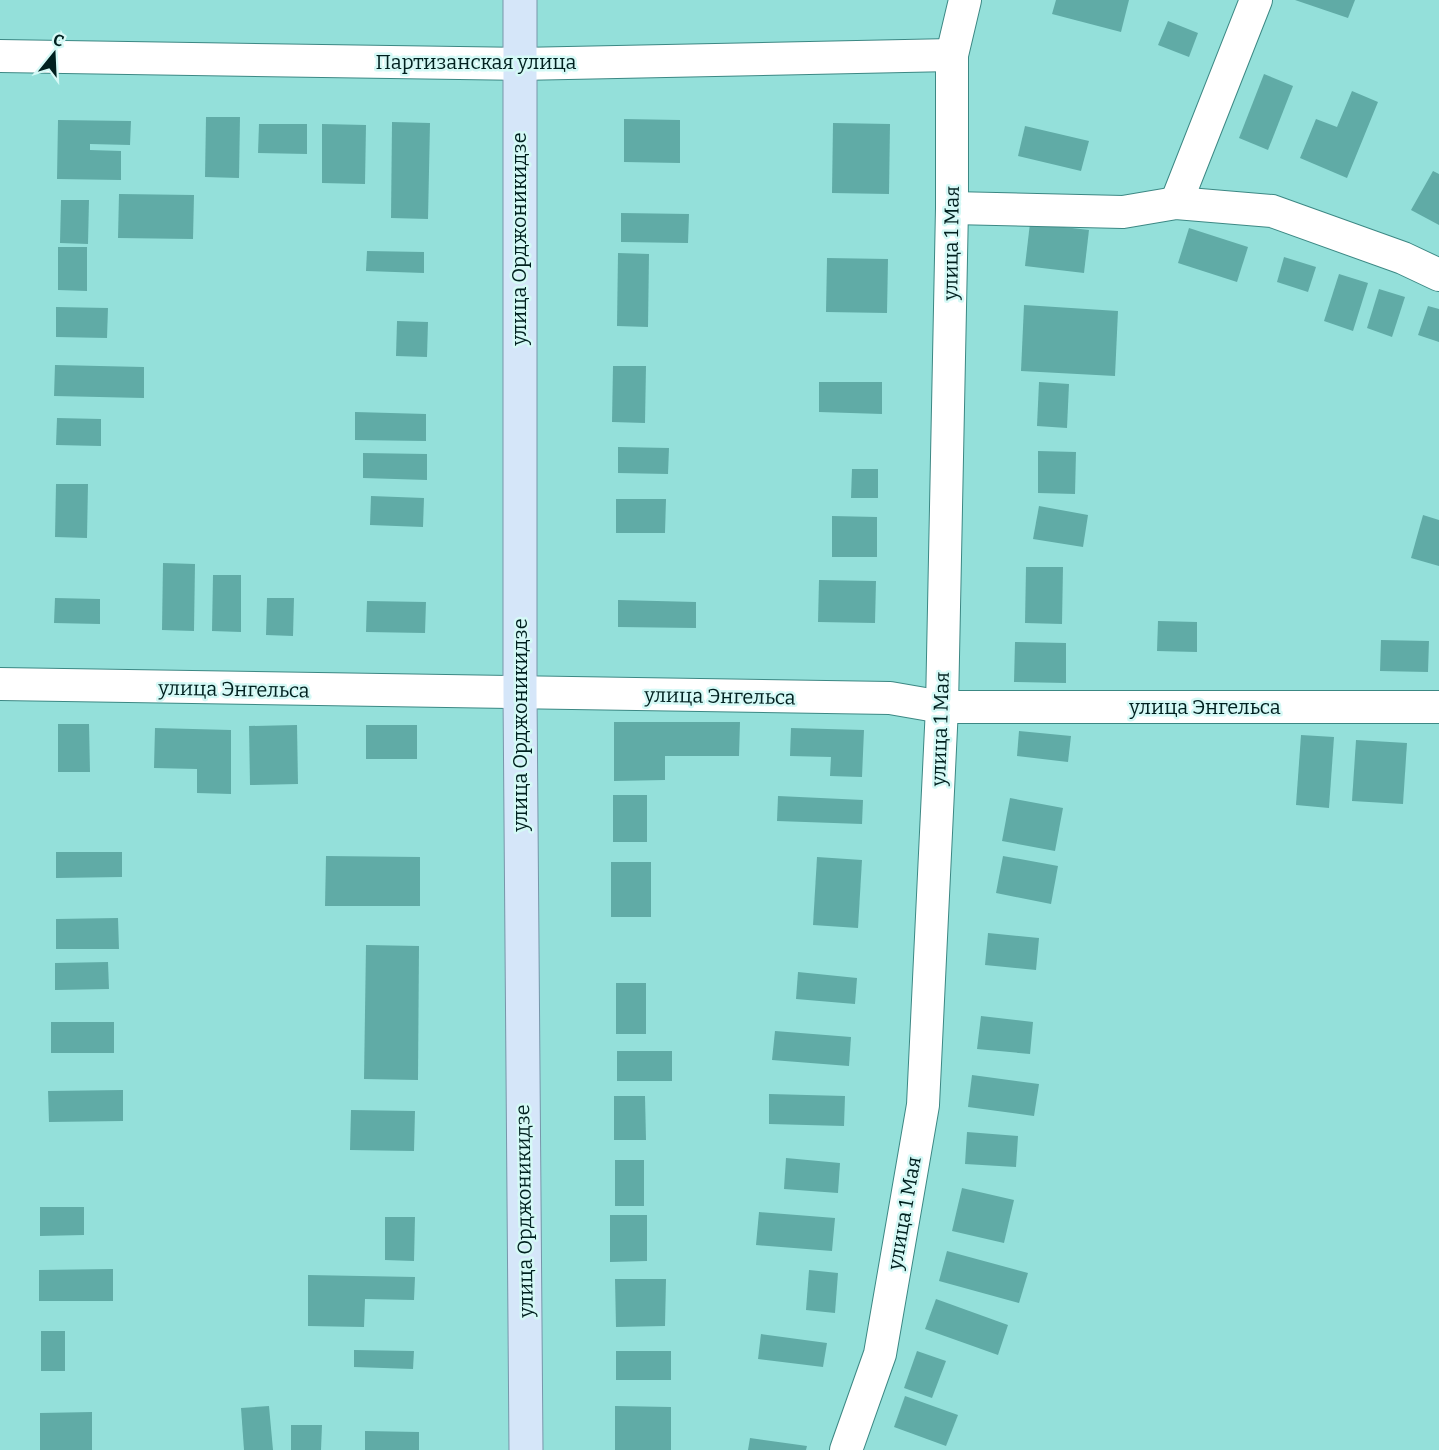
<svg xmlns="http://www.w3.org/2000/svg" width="1439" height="1450" viewBox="0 0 1439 1450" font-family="Bitter,serif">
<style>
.building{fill:#60aba6}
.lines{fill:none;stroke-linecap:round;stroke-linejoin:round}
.minor-casing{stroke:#3c8884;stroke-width:34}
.major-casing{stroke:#7896aa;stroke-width:35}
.minor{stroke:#fff;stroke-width:32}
.major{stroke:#d5e6f9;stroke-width:33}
.labels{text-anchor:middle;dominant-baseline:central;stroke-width:5;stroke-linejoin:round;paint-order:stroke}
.street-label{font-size:20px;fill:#00201f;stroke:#d5f9f6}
</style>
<rect width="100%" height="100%" fill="#94e0da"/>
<g class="building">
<polygon points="1056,0 1129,0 1121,32 1052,14"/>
<polygon points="1295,0 1355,0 1348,18"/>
<polygon points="1168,21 1198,33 1189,57 1158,45"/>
<polygon points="1264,74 1293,86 1268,150 1239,138"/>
<polygon points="1352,91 1378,102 1347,178 1300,158 1316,119 1337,127"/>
<polygon points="206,117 240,117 239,178 205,177"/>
<polygon points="624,119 680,120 680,163 624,162"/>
<polygon points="58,120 131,121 130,145 90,144 90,150 121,151 121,180 57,179"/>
<polygon points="392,122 430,123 428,219 391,218"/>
<polygon points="833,123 890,124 889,194 832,193"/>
<polygon points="259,124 307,124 307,154 258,153"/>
<polygon points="322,124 366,125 365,184 322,183"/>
<polygon points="1025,126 1089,141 1081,171 1018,156"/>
<polygon points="1433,171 1439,174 1439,225 1411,210"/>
<polygon points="119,194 194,195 193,239 118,238"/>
<polygon points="61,200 89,200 88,244 60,243"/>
<polygon points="621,213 689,214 688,243 621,242"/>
<polygon points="1030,223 1089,230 1084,273 1025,266"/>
<polygon points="1189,228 1248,247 1237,282 1178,263"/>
<polygon points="58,247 87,247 87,291 58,290"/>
<polygon points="367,251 424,252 424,273 366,271"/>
<polygon points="618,253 649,254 648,327 617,326"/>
<polygon points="1284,257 1316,267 1308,292 1277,282"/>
<polygon points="827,258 888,259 887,313 826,312"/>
<polygon points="1339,274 1368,283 1353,331 1324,321"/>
<polygon points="1379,289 1405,297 1392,337 1367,328"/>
<polygon points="1024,305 1118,311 1115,376 1021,371"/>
<polygon points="1428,306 1439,309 1439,342 1418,335"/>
<polygon points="56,307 108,308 107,338 56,337"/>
<polygon points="397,321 428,322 427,357 396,356"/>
<polygon points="55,365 144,367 144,398 54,396"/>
<polygon points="613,366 646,366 645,423 612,422"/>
<polygon points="819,382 882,382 882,414 819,412"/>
<polygon points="1039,382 1069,384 1067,428 1037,426"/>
<polygon points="355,412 426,414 426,441 355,440"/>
<polygon points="57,418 101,419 101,446 56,445"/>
<polygon points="618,447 669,448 668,474 618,473"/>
<polygon points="1038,451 1076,452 1075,494 1038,493"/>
<polygon points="363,453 427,454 427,480 363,478"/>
<polygon points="852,469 878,469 878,498 851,498"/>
<polygon points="56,484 88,484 87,538 55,537"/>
<polygon points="371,496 424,498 423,527 370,525"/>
<polygon points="616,499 666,499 665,533 616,533"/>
<polygon points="1039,506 1088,515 1083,547 1033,539"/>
<polygon points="1423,515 1439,520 1439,566 1411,558"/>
<polygon points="832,516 877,517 877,557 832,557"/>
<polygon points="163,563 195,564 194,631 162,630"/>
<polygon points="1026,567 1063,567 1062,624 1025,623"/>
<polygon points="213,575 241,575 241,632 212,631"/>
<polygon points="819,580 876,581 875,623 818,622"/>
<polygon points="55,598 100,599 100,624 54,623"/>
<polygon points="267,598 294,598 293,636 266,635"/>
<polygon points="618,600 696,602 696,628 618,627"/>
<polygon points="367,601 426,602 425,633 366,632"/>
<polygon points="1158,621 1197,622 1197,652 1157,651"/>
<polygon points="1381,640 1429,641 1428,672 1380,671"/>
<polygon points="1015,642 1066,643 1066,683 1014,682"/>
<polygon points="614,722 740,722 739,756 665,756 665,780 614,781"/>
<polygon points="58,724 89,724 90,772 58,772"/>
<polygon points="297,725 298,784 250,785 249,726"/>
<rect x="366" y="725" width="51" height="34"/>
<polygon points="155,728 231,730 231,794 197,793 197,769 154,768"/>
<polygon points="791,728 864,730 862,777 830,776 831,757 790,756"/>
<polygon points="1019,731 1071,736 1068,762 1017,756"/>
<polygon points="1301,735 1334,737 1329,808 1296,805"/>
<polygon points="1356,740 1407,743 1403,804 1352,801"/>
<rect x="613" y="795" width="34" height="47"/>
<polygon points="778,796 863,800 862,824 777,821"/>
<polygon points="1010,798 1063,808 1055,851 1002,841"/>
<polygon points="56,852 122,852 122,877 56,878"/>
<polygon points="326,856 420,857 420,906 325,906"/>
<polygon points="1003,856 1058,866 1051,904 996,893"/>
<polygon points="817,857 862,860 858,928 813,925"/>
<rect x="611" y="862" width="40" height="55"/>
<polygon points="118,918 119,949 56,949 56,919"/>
<polygon points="988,933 1039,938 1036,970 985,965"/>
<polygon points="366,945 419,946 418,1080 364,1079"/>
<polygon points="108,962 109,989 55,990 55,963"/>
<polygon points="798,972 857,978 855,1004 796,999"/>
<rect x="616" y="983" width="30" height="51"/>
<polygon points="981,1016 1033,1022 1030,1054 977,1049"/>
<rect x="51" y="1022" width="63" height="31"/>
<polygon points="775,1031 851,1037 849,1066 772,1060"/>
<rect x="617" y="1051" width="55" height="30"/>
<polygon points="972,1075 1039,1084 1034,1116 968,1107"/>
<polygon points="123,1090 123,1121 49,1122 48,1091"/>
<polygon points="769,1094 845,1096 844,1126 769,1124"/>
<polygon points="614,1096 645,1096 646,1140 614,1140"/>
<polygon points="351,1110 415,1111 414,1151 350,1150"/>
<polygon points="967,1132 1018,1136 1016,1167 965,1164"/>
<polygon points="786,1158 840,1163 838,1193 784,1189"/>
<rect x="615" y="1160" width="29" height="46"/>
<polygon points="962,1188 1014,1200 1004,1243 952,1231"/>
<polygon points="40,1207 84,1207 84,1235 40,1236"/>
<polygon points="759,1212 835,1218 832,1251 756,1245"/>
<polygon points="610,1215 647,1215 647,1261 610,1262"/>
<polygon points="385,1217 415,1217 414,1261 385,1260"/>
<polygon points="947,1251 1028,1273 1019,1303 939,1281"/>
<polygon points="113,1269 113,1301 39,1301 39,1270"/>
<polygon points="809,1270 838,1273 835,1313 806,1310"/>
<polygon points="308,1275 415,1277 414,1300 365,1299 364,1327 308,1326"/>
<polygon points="615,1279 666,1279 665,1326 616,1327"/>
<polygon points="936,1299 1008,1325 998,1355 925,1329"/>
<rect x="41" y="1331" width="24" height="40"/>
<polygon points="761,1334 827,1343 823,1367 758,1359"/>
<polygon points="354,1350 414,1351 413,1369 354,1367"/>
<rect x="616" y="1351" width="55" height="29"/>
<polygon points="917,1351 946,1361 932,1398 904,1388"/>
<polygon points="905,1396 958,1415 946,1446 894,1427"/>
<polygon points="269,1406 273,1450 244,1450 241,1408"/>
<polygon points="615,1406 671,1407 671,1450 615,1450"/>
<polygon points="92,1412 92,1450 40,1450 40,1413"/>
<polygon points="291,1425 322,1425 321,1450 291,1450"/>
<polygon points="365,1431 419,1432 419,1450 365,1450"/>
<polygon points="750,1438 807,1446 806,1450 748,1450"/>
</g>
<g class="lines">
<g class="minor-casing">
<g id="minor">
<polyline points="0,56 519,64 952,55"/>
<polyline points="1176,203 1256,0"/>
<polyline points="952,208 1123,212 1176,203 1272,211 1403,258 1439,275"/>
<polyline points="0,684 890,698 942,707 1439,707"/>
<polyline points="846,1450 880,1354 923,1105 942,707 952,208 952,55 965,0"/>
</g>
</g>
<g class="major-casing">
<polyline id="major" points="520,0 520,694 526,1450"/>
</g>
<use href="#minor" class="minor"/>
<use href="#major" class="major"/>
</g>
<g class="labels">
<g class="street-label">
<text x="476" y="62">Партизанская улица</text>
<text transform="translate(519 239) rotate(-90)">улица Орджоникидзе</text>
<text transform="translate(951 243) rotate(-89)">улица 1 Мая</text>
<text transform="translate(234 689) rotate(1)">улица Энгельса</text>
<text transform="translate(720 696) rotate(1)">улица Энгельса</text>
<text x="1205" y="707">улица Энгельса</text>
<text transform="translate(520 725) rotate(-90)">улица Орджоникидзе</text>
<text transform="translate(940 729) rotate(-88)">улица 1 Мая</text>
<text transform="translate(524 1211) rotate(-91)">улица Орджоникидзе</text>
<text transform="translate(904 1213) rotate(-80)">улица 1 Мая</text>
</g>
</g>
<g transform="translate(54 54) rotate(18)" stroke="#d5f9f6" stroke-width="4.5" paint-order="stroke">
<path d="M0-4.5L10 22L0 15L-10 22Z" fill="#00201f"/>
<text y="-9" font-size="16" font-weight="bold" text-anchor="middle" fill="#00201f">С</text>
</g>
</svg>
